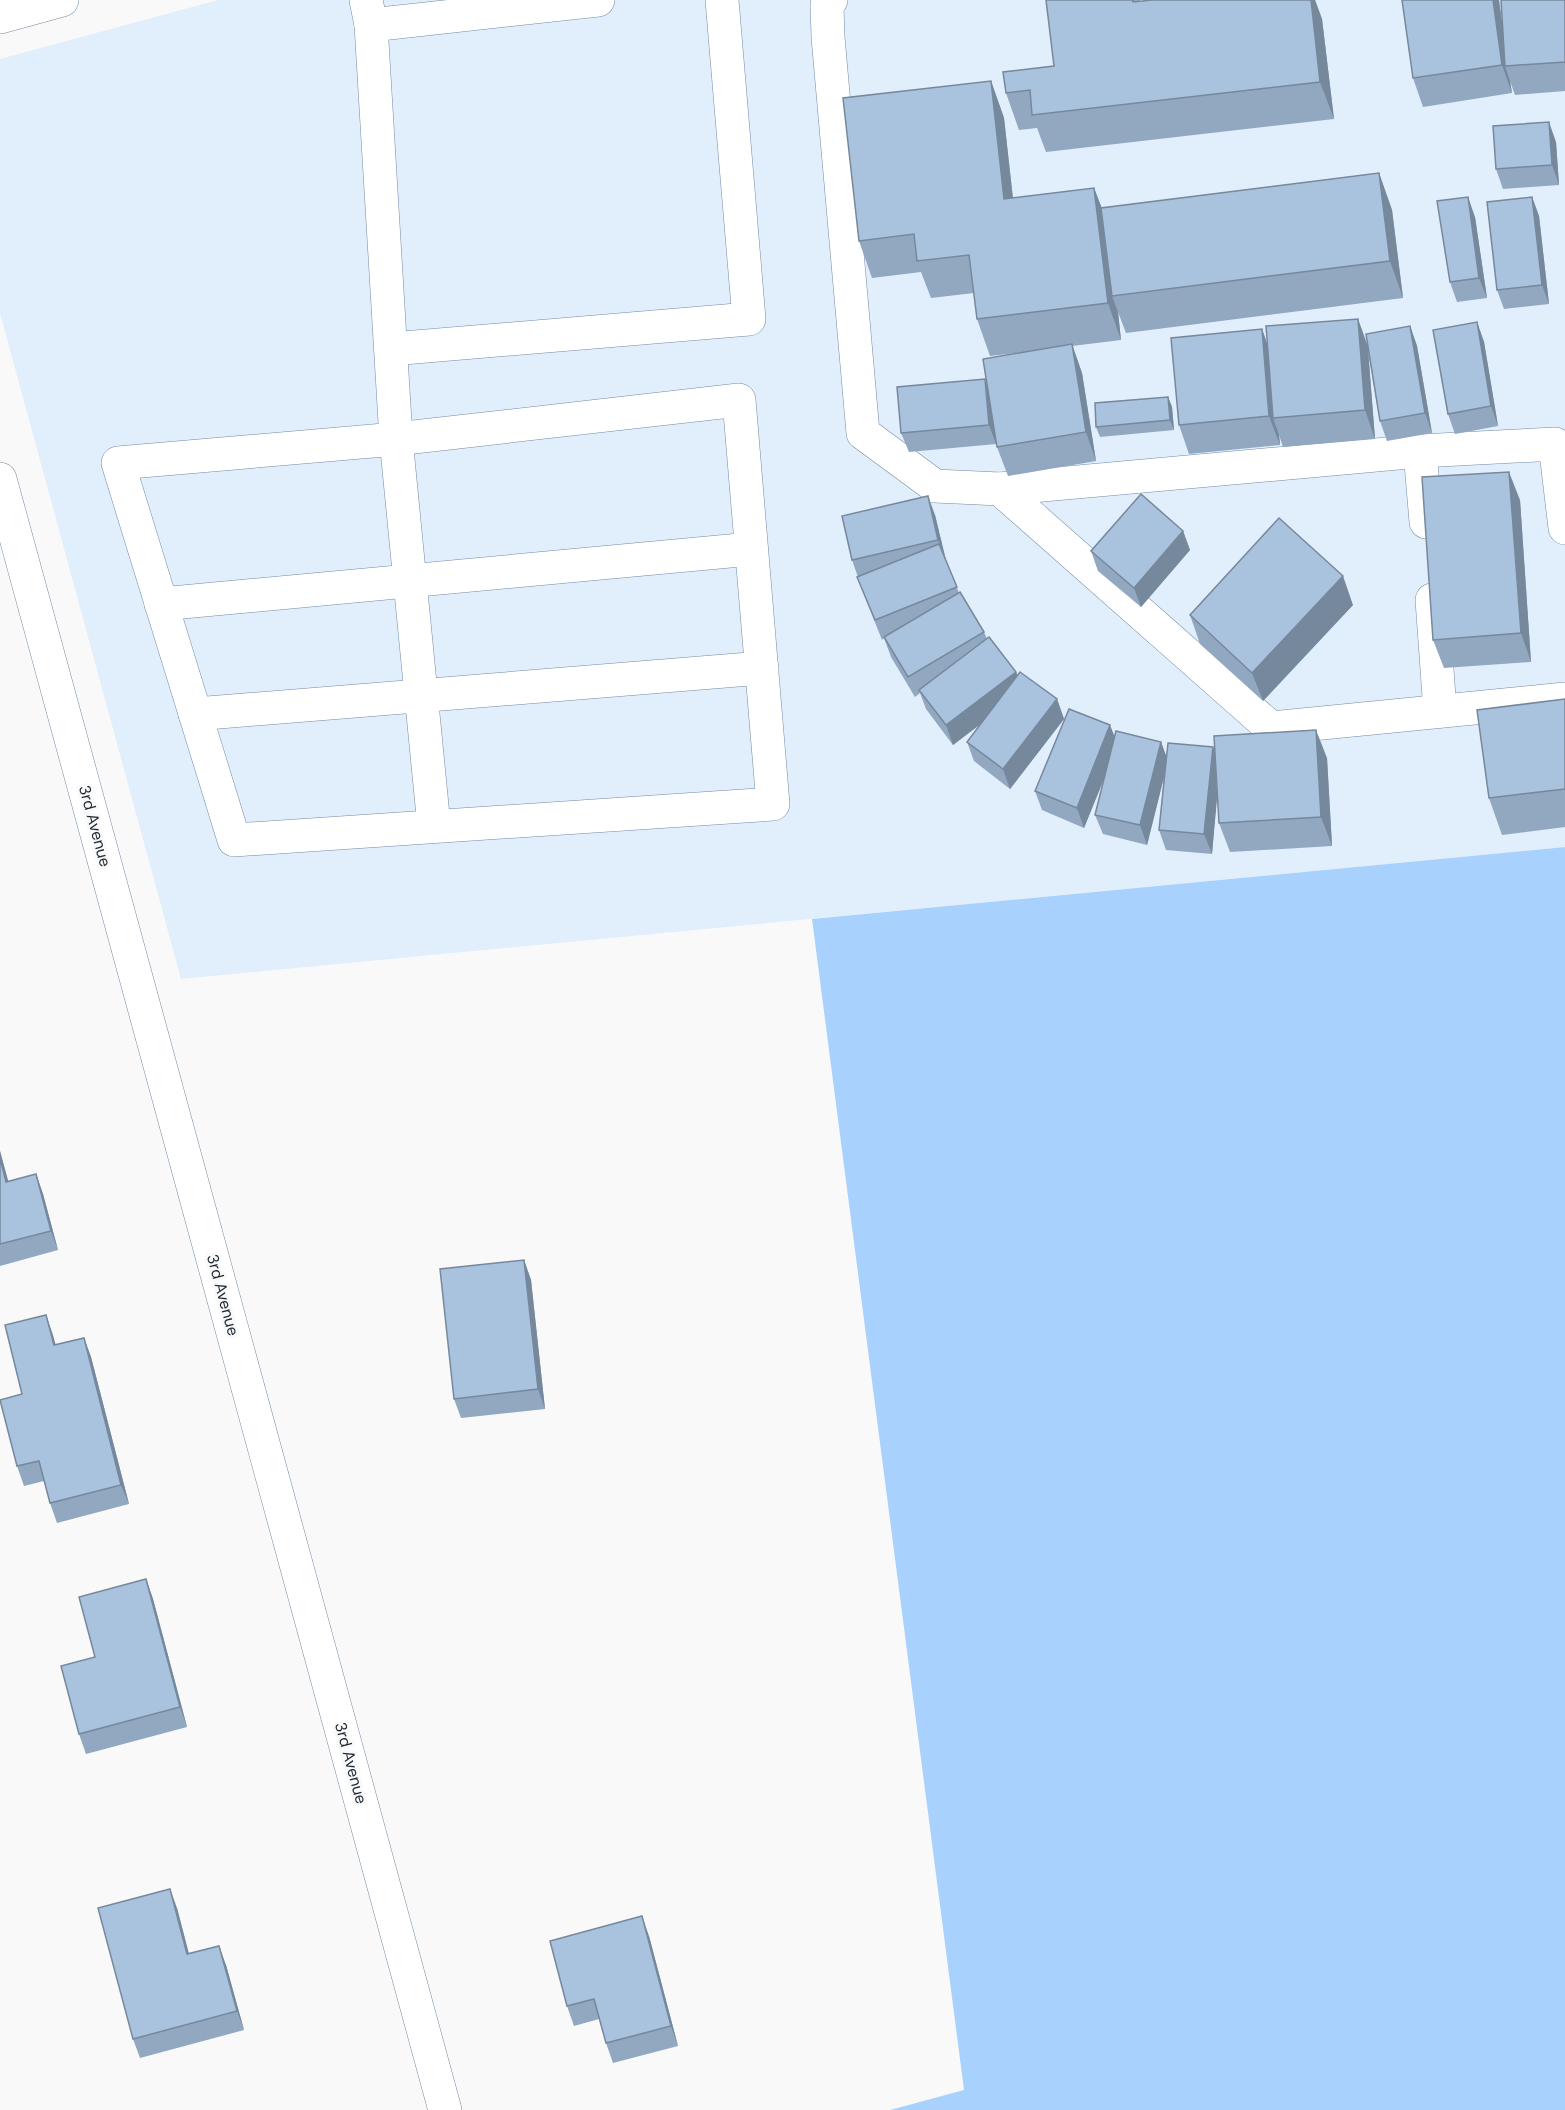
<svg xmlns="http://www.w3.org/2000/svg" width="1565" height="2110" viewBox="0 0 1565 2110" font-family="'DM Sans',sans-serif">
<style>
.built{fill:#e1eefc}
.green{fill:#a8d2fd}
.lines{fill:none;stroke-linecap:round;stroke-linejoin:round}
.minor-casing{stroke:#728ba5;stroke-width:34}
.minor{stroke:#fff;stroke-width:33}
.wall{fill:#91a8c0}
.shaded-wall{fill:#76889c}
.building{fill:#a9c3df;stroke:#76889c;stroke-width:1.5}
.labels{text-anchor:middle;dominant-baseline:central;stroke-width:6;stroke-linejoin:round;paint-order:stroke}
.street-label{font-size:16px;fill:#1d2732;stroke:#f9f9f9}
</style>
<rect width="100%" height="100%" fill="#f9f9f9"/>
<polygon class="built" points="218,0 1565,0 1565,847 181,979 0,313 0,59"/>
<polygon class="green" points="1565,847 1565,2110 890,2110 964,2090 812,919"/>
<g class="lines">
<g class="minor-casing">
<g id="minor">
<polyline points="366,0 371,25 396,439 434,826"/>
<polyline points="831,0 827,5 828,37 863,433 935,486 1000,489 1271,728 1565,699"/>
<polyline points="0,17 62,0"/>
<polyline points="371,25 598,0"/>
<polyline points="391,349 749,319 722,0"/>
<polygon points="739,400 773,804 234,840 118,463 396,439"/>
<polyline points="1420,451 1555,444 1565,528"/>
<polyline points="0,479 445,2110"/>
<polyline points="1000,489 1420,451 1426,522"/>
<polyline points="1432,600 1440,711"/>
<polyline points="161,604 751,549"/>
<polyline points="195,714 762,668"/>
</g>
</g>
<use href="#minor" class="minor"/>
</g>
<g class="wall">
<polygon points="1046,0 1140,0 1140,1 1315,0 1322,19 1334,119 1046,152 1037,128 1019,130 1006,93 1054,66"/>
<polygon points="1402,0 1499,0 1502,21 1565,0 1565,91 1515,95 1510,81 1512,93 1423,107 1413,78"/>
<polygon points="991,81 1004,118 1013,198 1094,188 1102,208 1379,173 1392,210 1403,298 1126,333 1118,312 1121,340 1072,346 1082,373 1096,461 1008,476 997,447 994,430 996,444 909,452 901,433 985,379 987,387 1025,352 990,356 977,319 974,293 931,298 921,272 872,278 859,241"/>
<polygon points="1556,142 1559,185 1503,189 1496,169"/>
<polygon points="1532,197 1539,216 1549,304 1504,309 1497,290"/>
<polygon points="1475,217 1487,298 1457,302 1450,282"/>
<polygon points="1358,319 1368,346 1410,326 1417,346 1432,433 1387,441 1380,421 1368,352 1375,439 1283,447 1279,435 1280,445 1189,454 1179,425 1262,329 1267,343"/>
<polygon points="1477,322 1484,342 1498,426 1455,434 1448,414"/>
<polygon points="1168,397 1172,407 1174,430 1100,437 1096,427"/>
<polygon points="1520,500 1531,662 1444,668 1433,640"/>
<polygon points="935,515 945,558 959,593 984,632 987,639 1018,675 1057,699 1064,719 1010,789 974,761 967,742 979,725 953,745 926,709 920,693 915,697 891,657 884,638 882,640 865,597 852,560"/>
<polygon points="1183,531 1190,550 1141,607 1098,571 1091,551"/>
<polygon points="1353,605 1263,701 1200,644 1190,615"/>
<polygon points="1565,699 1565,827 1502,835 1489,798"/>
<polygon points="1115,736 1161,742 1166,756 1213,747 1215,754 1327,758 1332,846 1230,852 1219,823 1217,792 1212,854 1166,850 1159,830 1164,777 1147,845 1103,834 1095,815 1105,775 1084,828 1042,810 1035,791"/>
<polygon points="0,1151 8,1182 36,1174 43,1194 58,1250 0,1266"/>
<polygon points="524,1260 531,1280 545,1409 461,1418 454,1399"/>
<polygon points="46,1315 55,1345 84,1338 91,1357 129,1504 57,1523 50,1503 44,1481 24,1486 17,1466 22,1394"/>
<polygon points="146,1579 153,1599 187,1727 86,1754 79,1734"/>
<polygon points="177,1908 189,1954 226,1965 244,2030 140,2058 133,2039"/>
<polygon points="649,1936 678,2046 613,2063 606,2043 599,2019 574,2026 567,2006"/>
</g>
<g class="shaded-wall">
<polygon points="1311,0 1315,0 1322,19 1334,119 1320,82"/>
<polygon points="1493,0 1499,0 1499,1 1508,66 1505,66 1510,81 1512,93 1502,65"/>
<polygon points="991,81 1004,118 1017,236 1004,199"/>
<polygon points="1549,122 1556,142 1559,185 1552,165"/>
<polygon points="1379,173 1392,210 1403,298 1390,261"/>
<polygon points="1094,188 1108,225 1112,296 1118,312 1121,340 1108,303"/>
<polygon points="1468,197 1475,217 1487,298 1479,278"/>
<polygon points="1532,197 1539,216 1549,304 1542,285"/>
<polygon points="1358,319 1368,348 1375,439 1365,410"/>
<polygon points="1477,322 1484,342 1498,426 1491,406"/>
<polygon points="1410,326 1417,346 1432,433 1425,413"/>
<polygon points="1262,329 1272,358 1273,418 1279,435 1280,445 1269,416"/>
<polygon points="1072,344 1082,373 1096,461 1086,432"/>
<polygon points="985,379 992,399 996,444 989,425"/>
<polygon points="1168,397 1172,407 1174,430 1170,420"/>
<polygon points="1509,472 1520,500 1531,662 1521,633"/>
<polygon points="928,496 935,515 946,560 938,540"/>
<polygon points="1183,531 1190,550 1141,607 1134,588"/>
<polygon points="1343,576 1353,605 1263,701 1252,673"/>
<polygon points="1016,672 1023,692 953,745 946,725"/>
<polygon points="1057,699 1064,719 1010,789 1003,769"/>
<polygon points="1110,725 1118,745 1084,828 1077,808"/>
<polygon points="1316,730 1327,758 1332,846 1321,817"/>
<polygon points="1161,742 1168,761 1147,845 1140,825"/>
<polygon points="1213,747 1220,766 1212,854 1204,834"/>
<polygon points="0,1151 14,1202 6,1182 0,1158"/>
<polygon points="36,1174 43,1194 58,1250 51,1231"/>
<polygon points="524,1260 531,1280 545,1409 538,1389"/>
<polygon points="46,1315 53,1335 61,1365 54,1345"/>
<polygon points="84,1338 91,1357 129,1504 121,1485"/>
<polygon points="146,1579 153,1599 187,1727 180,1707"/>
<polygon points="170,1889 177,1908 194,1974 187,1954"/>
<polygon points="642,1916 649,1936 678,2046 671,2026"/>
<polygon points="219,1946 226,1965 244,2030 237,2011"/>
</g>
<g class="building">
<polygon points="1046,0 1133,0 1133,2 1152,0 1311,0 1320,82 1032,115 1030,90 1006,93 1003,72 1054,66"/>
<polygon points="1402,0 1493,0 1502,65 1413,78"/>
<polygon points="1501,0 1565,0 1565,62 1505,66"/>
<polygon points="991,81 1004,199 1094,188 1108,303 977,319 969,255 917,261 914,234 859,241 843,98"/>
<polygon points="1549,122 1552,165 1496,169 1493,126"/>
<polygon points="1379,173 1390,261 1112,296 1101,208"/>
<polygon points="1468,197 1479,278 1450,282 1437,201"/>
<polygon points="1532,197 1542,285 1497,290 1487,202"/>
<polygon points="1358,319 1365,410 1273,418 1266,326"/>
<polygon points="1477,322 1491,406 1448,414 1433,330"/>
<polygon points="1410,326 1425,413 1380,421 1366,334"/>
<polygon points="1262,329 1269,416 1179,425 1171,338"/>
<polygon points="1072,344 1086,432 997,447 983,359"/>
<polygon points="985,379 989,425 901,433 897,387"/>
<polygon points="1168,397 1170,420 1096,427 1095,403"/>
<polygon points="1509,472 1521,633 1433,640 1422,477"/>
<polygon points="1141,494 1183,531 1134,588 1091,551"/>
<polygon points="928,496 938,540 852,560 842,516"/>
<polygon points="1279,518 1343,576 1252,673 1190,615"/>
<polygon points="939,544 957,587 875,620 857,577"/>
<polygon points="960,592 984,632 908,677 884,637"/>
<polygon points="989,637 1016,672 946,725 919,690"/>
<polygon points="1020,672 1057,699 1003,769 967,742"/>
<polygon points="1565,699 1565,789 1489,798 1477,710"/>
<polygon points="1069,709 1110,725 1077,808 1035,791"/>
<polygon points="1316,730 1321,817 1219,823 1214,736"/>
<polygon points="1116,731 1161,742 1140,825 1095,815"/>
<polygon points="1168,743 1213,747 1204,834 1159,830"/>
<polygon points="0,1158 6,1182 36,1174 51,1231 0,1244"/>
<polygon points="524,1260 538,1389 454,1399 440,1269"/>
<polygon points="46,1315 54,1345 84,1338 121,1485 50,1503 39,1461 17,1466 0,1400 22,1394 5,1325"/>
<polygon points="146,1579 180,1707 79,1734 61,1666 95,1657 79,1597"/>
<polygon points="170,1889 187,1954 219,1946 237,2011 133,2039 98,1908"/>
<polygon points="642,1916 671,2026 606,2043 594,1999 567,2006 550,1941"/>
</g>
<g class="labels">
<g class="street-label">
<text transform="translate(95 826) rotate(75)">3rd Avenue</text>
<text transform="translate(223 1295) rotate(75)">3rd Avenue</text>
<text transform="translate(351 1763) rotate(75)">3rd Avenue</text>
</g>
</g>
</svg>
